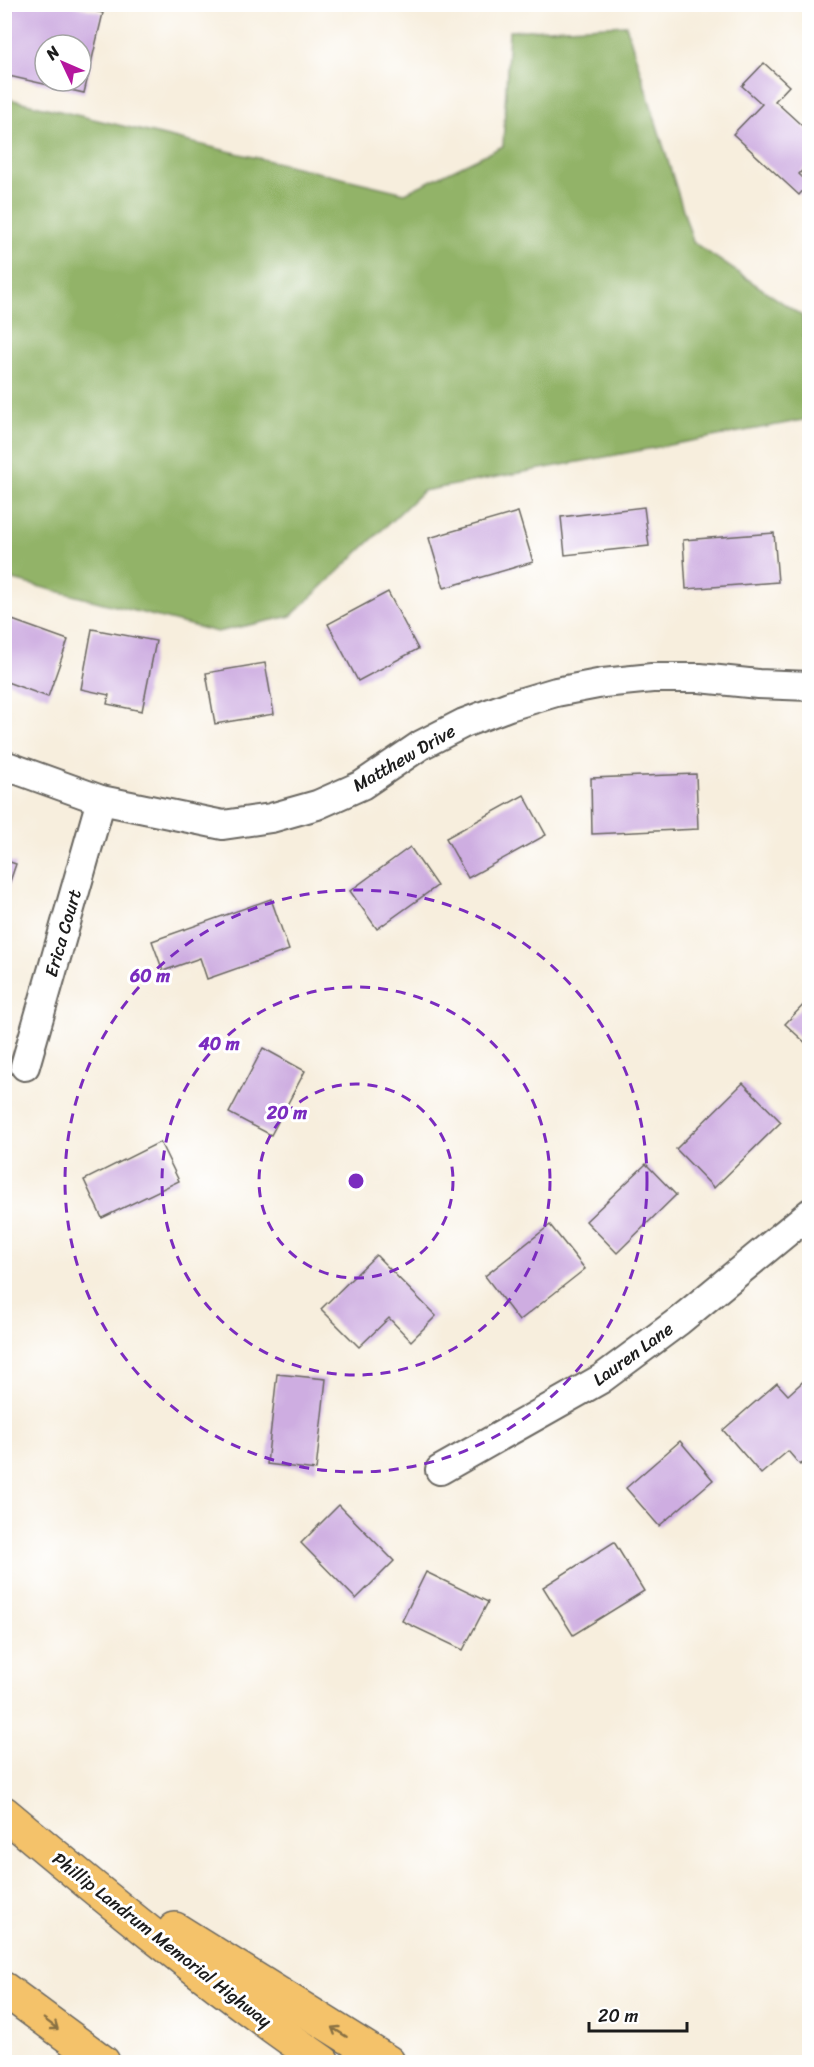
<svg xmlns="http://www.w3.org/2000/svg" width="814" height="2067" viewBox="0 0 814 2067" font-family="Sriracha,sans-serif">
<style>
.forest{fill:#92b368;stroke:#576842;stroke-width:1.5}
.building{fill:#ceade1;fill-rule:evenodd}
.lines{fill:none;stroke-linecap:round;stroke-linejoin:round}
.street-casing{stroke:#696660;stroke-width:32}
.highway-casing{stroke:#696660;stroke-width:36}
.street{stroke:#fff;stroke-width:28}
.highway{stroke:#f4c26a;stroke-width:33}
.oneway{stroke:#886f43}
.ring{fill:none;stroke:#7b2cbf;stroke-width:3;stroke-dasharray:10 8}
.labels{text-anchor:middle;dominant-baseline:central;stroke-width:6;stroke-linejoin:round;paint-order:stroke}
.street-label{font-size:18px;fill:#1c1c1c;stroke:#fff}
.centre{fill:#7b2cbf;stroke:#fff;stroke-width:3}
.ring-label{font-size:18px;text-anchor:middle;font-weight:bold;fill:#7b2cbf;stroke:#fff;stroke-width:6;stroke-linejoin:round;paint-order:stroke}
</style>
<rect width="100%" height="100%" fill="#fff"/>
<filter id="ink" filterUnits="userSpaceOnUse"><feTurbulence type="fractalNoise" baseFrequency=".0167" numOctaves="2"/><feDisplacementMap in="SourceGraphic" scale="12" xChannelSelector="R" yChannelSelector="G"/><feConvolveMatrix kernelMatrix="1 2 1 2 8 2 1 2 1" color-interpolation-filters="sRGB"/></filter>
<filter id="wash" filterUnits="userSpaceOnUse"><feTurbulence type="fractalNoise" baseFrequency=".008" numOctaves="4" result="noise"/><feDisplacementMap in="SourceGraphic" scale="24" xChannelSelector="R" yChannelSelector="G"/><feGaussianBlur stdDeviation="1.35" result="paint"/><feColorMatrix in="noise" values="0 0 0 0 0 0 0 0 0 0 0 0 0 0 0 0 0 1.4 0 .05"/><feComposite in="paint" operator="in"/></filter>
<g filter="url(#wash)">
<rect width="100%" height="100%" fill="#f7eedd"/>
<polygon class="forest" points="626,25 693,242 802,316 809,384 809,419 423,491 291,616 217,632 5,578 5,98 405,193 503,146 509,31"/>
<g id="blocks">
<g class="building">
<path d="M13 4H66L103 13 84 93 4 75V44ZM45 45H81V81H45Z"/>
<polygon points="764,63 789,86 775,101 810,133 810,162 799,174 809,184 799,195 733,134 762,104 742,86"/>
<polygon points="644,507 649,546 565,555 561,517"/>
<polygon points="518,512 533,562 444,588 429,538"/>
<polygon points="774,533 778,582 686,589 683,540"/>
<polygon points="388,592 418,649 358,681 328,624"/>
<polygon points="4,617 68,640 48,697 4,681"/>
<polygon points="92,629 156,641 142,711 107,704 109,695 81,689"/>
<polygon points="265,663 274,714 215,724 206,673"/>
<polygon points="696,774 698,829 592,834 591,778"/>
<polygon points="524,795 546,835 468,878 446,838"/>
<polygon points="410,847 437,886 377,929 350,891"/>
<polygon points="4,860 16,864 5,896 4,896"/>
<polygon points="271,899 289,950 207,979 200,958 163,971 152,941"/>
<polygon points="810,998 810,1047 785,1024"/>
<polygon points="263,1048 305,1071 271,1135 229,1113"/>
<polygon points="743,1083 781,1122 714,1188 676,1149"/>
<polygon points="160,1142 179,1181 102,1218 84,1180"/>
<polygon points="646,1164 676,1195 617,1253 586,1221"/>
<polygon points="550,1225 585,1269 519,1321 485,1276"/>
<polygon points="376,1255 436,1316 411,1341 389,1318 359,1347 321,1309"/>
<polygon points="277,1374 326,1379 316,1470 267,1464"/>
<polygon points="808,1377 810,1457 800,1465 788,1451 761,1474 723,1430 777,1383 788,1395"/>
<polygon points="680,1441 713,1480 659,1526 626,1488"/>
<polygon points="339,1505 394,1561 356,1599 301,1543"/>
<polygon points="614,1542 644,1591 573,1635 543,1587"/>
<polygon points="426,1572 488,1602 463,1650 402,1621"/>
</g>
</g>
</g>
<g filter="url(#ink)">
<use href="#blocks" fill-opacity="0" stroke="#696660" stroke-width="1.5"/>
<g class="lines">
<g class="street-casing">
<g id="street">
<polyline points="4,765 101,800 223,825 271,818 317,805 362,785 421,745 464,723 509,706 556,692 603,683 652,678 700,678 758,684 810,686"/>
<polyline points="25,1066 101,800"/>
<polyline points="440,1470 601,1379 679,1321 810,1213"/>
</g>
</g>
<g class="highway-casing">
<g id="highway">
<path d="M4 1813C108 1900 212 1986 323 2062"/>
<polyline points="175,1929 388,2062"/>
<polyline points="4,1989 103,2062"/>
</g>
</g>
<use href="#street" class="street"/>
<use href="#highway" class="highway"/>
</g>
<defs><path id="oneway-shaft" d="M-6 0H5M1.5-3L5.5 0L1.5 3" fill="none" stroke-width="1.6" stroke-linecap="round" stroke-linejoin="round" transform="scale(1.5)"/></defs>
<g class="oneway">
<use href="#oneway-shaft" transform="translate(51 2024) rotate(37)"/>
<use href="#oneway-shaft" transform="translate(339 2032) rotate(-148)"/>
</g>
</g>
<g class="ring">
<circle cx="356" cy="1181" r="97"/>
<circle cx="356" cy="1181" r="194"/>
<circle cx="356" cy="1181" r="291"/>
</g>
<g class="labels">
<g class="street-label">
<text transform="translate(404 758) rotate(-30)">Matthew Drive</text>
<text transform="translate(63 933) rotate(-74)">Erica Court</text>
<text transform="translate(633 1354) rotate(-36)">Lauren Lane</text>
<text transform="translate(162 1940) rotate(38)">Phillip Landrum Memorial Highway</text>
</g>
</g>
<circle cx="356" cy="1181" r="9" class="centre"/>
<g class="ring-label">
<text x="150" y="982">60 m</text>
<text x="219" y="1050">40 m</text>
<text x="287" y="1119">20 m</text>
</g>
<rect width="814" height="2067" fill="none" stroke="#fff" stroke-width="24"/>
<g transform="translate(63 63) rotate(314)"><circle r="28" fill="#ffffff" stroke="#a4a4a4" stroke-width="1.5"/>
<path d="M0-4.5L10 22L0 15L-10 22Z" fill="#b5179e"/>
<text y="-9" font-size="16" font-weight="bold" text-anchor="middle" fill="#1c1c1c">N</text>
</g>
<path d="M589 2022v9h98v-9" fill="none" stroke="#1c1c1c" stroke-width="3"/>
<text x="598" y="2022" font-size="18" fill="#1c1c1c" stroke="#ffffff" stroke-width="4.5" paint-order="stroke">20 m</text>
</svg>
